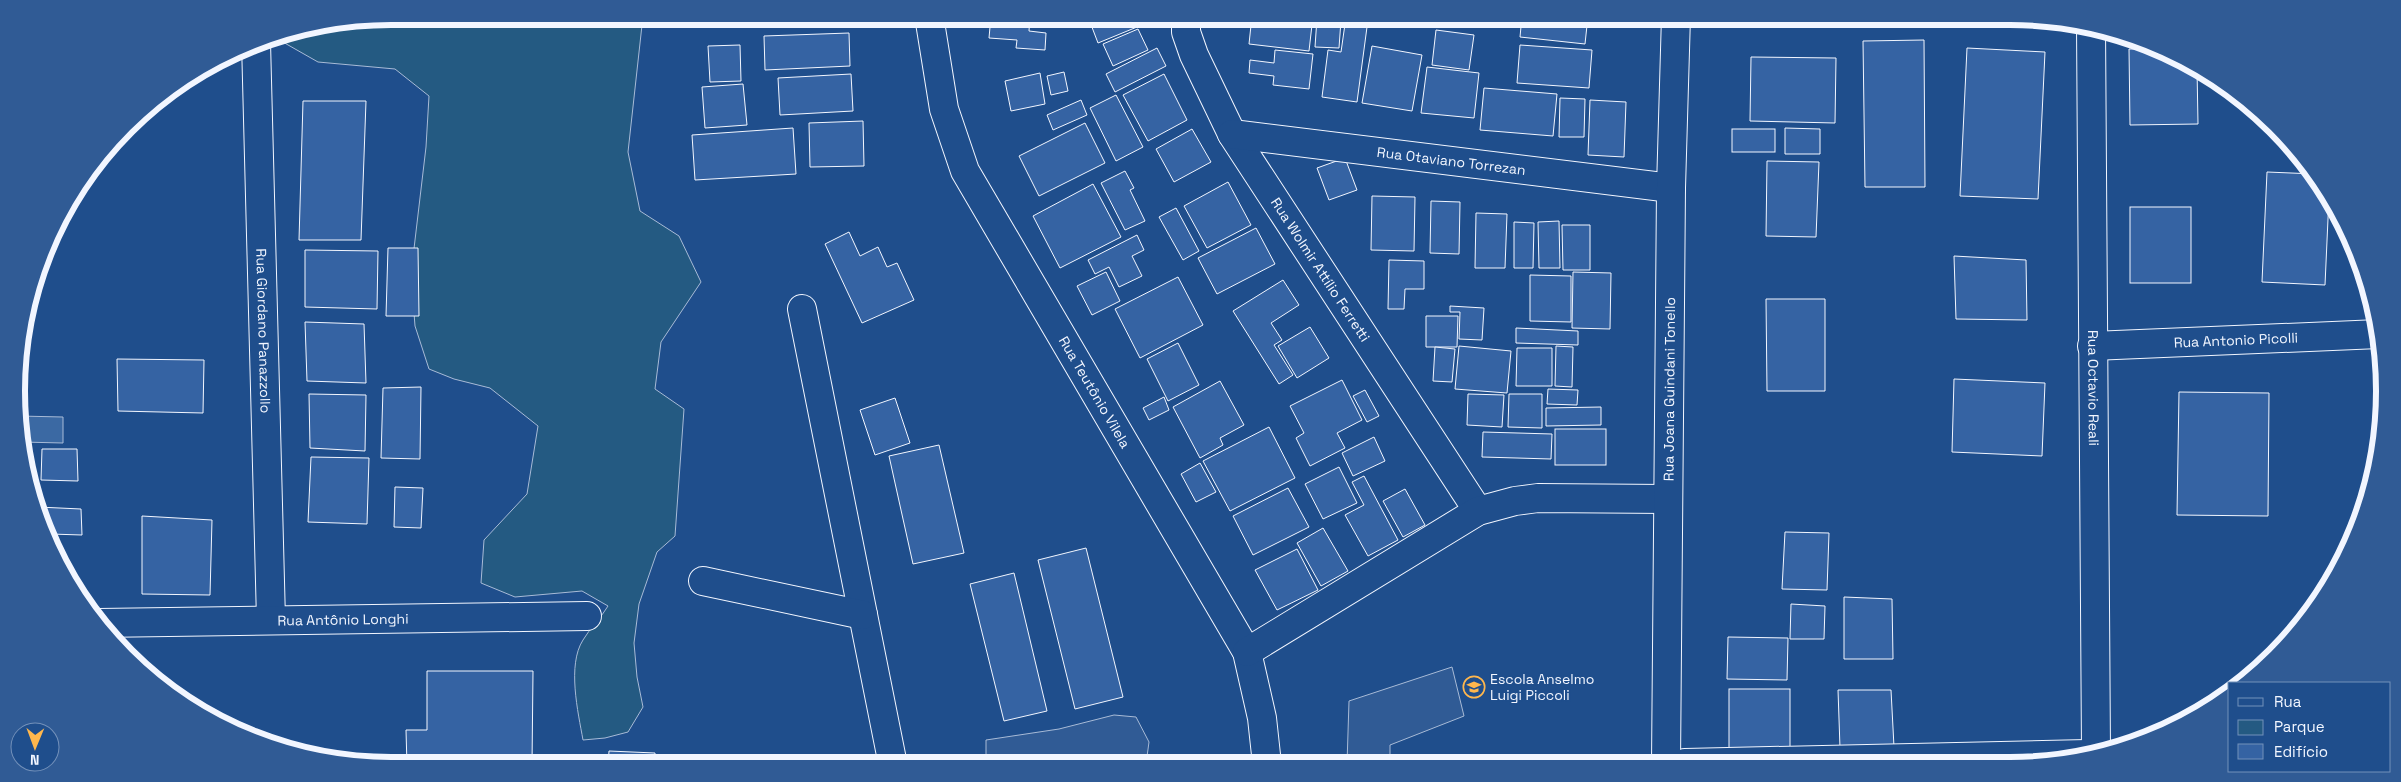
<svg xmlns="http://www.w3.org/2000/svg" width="2401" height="782" viewBox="0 0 2401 782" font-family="'Space Grotesk',sans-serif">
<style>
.green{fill:#245a82;stroke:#a8bbd7}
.parking{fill:#305b95;stroke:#a8bbd7}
.water{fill:#3b69a3;stroke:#a8bbd7}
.building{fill:#3563a3;stroke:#f2f6ff}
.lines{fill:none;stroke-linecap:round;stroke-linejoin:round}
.minor-casing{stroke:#f2f6ff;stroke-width:30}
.major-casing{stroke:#f2f6ff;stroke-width:30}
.minor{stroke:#1f4e8c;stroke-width:28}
.major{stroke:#1f4e8c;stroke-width:28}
.labels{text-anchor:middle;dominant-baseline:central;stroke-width:4;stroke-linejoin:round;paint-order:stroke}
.street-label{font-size:14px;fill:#f2f6ff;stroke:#1f4e8c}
.poi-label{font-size:14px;fill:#f2f6ff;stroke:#1f4e8c;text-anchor:start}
.rim{fill:none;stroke:#f2f6ff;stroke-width:6}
</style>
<rect width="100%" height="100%" fill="#1f4e8c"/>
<path class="green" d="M391 16H643L628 152 640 211 679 236 701 282 661 342 655 389 684 409 675 536 657 552 639 604 634 643 637 677 643 707 628 732 605 738 583 740C578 712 567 665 583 640 590 628 601 618 608 606L582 591 515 597 481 583 484 540 527 494 538 426 490 388 454 379 429 369 415 326 411 274 426 147 429 96 395 69 318 62 274 37 318 23Z"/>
<g class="parking">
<polygon points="1452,667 1464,716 1390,745 1390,764 1347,764 1349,701"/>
<polygon points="1114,715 1136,717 1149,742 1146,764 986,765 986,740 1059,729"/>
</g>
<polygon class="water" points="19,416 63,417 63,443 21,442"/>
<g class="building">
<polygon points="727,16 776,16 776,20 728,26"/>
<polygon points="785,16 845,16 845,22 786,25"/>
<polygon points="991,16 1030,16 1029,31 1046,33 1045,50 1016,48 1017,40 989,38"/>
<polygon points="1105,16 1132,16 1137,27 1098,43 1090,22"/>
<polygon points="1252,16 1313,16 1309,51 1249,44"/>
<polygon points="1344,16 1371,16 1370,21"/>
<polygon points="1522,16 1588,16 1585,44 1520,37"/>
<polygon points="1317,18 1341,20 1339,48 1315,47"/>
<polygon points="1345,24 1367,27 1357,102 1322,97 1328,50 1341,52"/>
<polygon points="1138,29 1148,50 1113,66 1103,44"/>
<polygon points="1436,30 1474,35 1469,70 1432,65"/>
<polygon points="849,33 850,66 765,70 764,36"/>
<polygon points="1924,40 1925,187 1865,187 1863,41"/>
<polygon points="740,45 741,81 710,82 708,46"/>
<polygon points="1520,45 1592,50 1589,88 1517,83"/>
<polygon points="1372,46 1422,55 1412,111 1362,103"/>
<polygon points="1157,48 1166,66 1115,92 1106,74"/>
<polygon points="1967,48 2045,52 2038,199 1960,196"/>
<polygon points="2129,49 2161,49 2197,68 2198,124 2130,125"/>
<polygon points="1275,50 1313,54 1309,89 1273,85 1274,76 1249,73 1250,60 1274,63"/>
<polygon points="1751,57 1836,58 1835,123 1750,121"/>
<polygon points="1427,67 1479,73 1474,118 1421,113"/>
<polygon points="1064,72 1068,91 1051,95 1047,76"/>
<polygon points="1040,73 1045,104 1011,111 1005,81"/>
<polygon points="851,74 853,111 780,115 778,78"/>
<polygon points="1164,74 1187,120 1148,141 1123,95"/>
<polygon points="743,84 747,125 705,128 702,87"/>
<polygon points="1484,88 1557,94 1553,136 1480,130"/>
<polygon points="1116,95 1143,147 1116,161 1090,108"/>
<polygon points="1560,98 1585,99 1584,137 1559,137"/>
<polygon points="1081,100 1087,115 1053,130 1047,115"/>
<polygon points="1590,100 1626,102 1624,157 1588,155"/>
<polygon points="303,101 366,101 361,240 299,240"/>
<polygon points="863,121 864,166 810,167 809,123"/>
<polygon points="1085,123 1105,163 1039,196 1019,156"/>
<polygon points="793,128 796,174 695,180 692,135"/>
<polygon points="1785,128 1820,129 1820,154 1785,154"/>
<polygon points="1192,129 1211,162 1174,182 1156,149"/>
<rect x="1732" y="129" width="43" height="23"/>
<polygon points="1345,158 1357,190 1329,200 1317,168"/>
<polygon points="1767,161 1819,162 1816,237 1766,236"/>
<polygon points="1125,171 1134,188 1130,190 1145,221 1125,230 1101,183"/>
<polygon points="2267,172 2315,174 2329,197 2325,285 2262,282"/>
<polygon points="1228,182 1251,225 1207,248 1184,206"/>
<polygon points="1093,184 1121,237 1060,268 1033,216"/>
<polygon points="1372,196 1415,197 1414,251 1371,250"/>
<polygon points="1431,201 1460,202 1459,254 1430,253"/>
<rect x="2130" y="207" width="61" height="76"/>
<polygon points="1176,208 1199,251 1183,260 1159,217"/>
<polygon points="1476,213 1507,214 1505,268 1475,268"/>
<polygon points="1559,221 1560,268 1539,268 1538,222"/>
<polygon points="1514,222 1534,223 1533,268 1514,268"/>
<polygon points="1562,225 1590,225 1590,270 1563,270"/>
<polygon points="1256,228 1275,264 1217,294 1198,258"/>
<polygon points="849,232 860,256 878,247 887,267 897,263 914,300 862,323 825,244"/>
<polygon points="1137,235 1144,250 1132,256 1142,276 1119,287 1109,267 1095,274 1088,260"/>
<polygon points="388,248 418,248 419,316 386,316"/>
<polygon points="305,250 378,251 377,309 305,307"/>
<polygon points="1954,256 2026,260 2027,320 1956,319"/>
<polygon points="1389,260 1424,261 1424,289 1405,289 1404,309 1388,309"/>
<polygon points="1106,272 1120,301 1092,315 1077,286"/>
<polygon points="1573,272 1611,273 1610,329 1572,328"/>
<polygon points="1530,275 1571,276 1571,322 1530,321"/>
<polygon points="1178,277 1203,325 1140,358 1115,309"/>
<polygon points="1283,280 1299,305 1271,323 1282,340 1274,345 1293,375 1279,384 1233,311"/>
<polygon points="1766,299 1825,299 1825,391 1767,391"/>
<polygon points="1450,306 1484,308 1482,340 1459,339 1460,312 1450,312"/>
<polygon points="1426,316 1458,316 1457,347 1426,347"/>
<polygon points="305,322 364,324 366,383 307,381"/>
<polygon points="1310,327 1329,358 1297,378 1278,346"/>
<polygon points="1516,328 1578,331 1578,345 1516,343"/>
<polygon points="1178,343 1199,385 1168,401 1147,359"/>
<polygon points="1459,346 1511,351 1507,393 1455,389"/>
<polygon points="1556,346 1573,347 1572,387 1555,386"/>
<polygon points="1435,347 1455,349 1452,382 1433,381"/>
<polygon points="1517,348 1552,348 1552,386 1516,386"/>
<polygon points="117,359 204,360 203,413 118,411"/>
<polygon points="1954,379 2045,383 2042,456 1952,452"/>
<polygon points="1342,380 1362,420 1337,433 1345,448 1310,466 1296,438 1304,433 1290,406"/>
<polygon points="1220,381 1244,425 1220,438 1223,445 1200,458 1173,407"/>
<polygon points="421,387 420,459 381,458 383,388"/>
<polygon points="1548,389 1578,390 1577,405 1547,404"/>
<polygon points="1365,390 1379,416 1367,422 1353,396"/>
<polygon points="2377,391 2385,391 2379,454"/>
<polygon points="2179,392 2269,393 2268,516 2177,515"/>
<polygon points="309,394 366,395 365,451 310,448"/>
<polygon points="1468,394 1504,395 1502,427 1467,425"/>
<polygon points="1509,394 1542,394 1542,428 1508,427"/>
<polygon points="1164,397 1169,410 1149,420 1143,408"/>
<polygon points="895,398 910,443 875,455 860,410"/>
<polygon points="1601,407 1601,425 1546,426 1546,408"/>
<polygon points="1269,427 1295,478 1230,511 1203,461"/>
<rect x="1555" y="429" width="51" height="36"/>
<polygon points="1483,432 1552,434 1551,459 1482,457"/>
<polygon points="1374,437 1385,461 1353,476 1342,453"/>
<polygon points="939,445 964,553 913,564 889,456"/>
<polygon points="42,449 77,449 78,481 41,480"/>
<polygon points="311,457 369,458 367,524 308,522"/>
<polygon points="1200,463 1216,492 1196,502 1181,474"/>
<polygon points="1339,467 1357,503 1323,519 1305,484"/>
<polygon points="1364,476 1398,540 1368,556 1345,515 1364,505 1352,482"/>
<polygon points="395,487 423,488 421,528 394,527"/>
<polygon points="1288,488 1309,527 1253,555 1233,516"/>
<polygon points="1405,489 1425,525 1403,537 1383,501"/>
<polygon points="38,507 81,509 82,535 50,534"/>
<polygon points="142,516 212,520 210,595 142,594"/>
<polygon points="1323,528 1348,571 1321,586 1297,543"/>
<polygon points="1785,532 1829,533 1827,590 1782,589"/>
<polygon points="1086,548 1123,697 1075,709 1038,560"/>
<polygon points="1297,549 1318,590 1277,610 1255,570"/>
<polygon points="1014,573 1047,711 1004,721 970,584"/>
<polygon points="1844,597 1892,599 1893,659 1844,659"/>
<polygon points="1791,604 1825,606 1824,639 1790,639"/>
<polygon points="1728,637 1788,638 1787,680 1727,679"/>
<polygon points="427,671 533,671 532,765 407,766 406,730 427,730"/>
<rect x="1729" y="689" width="61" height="65"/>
<polygon points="1838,690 1891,690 1894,747 1840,748"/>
<polygon points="609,751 655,753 655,765 608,765"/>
</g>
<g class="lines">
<g class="minor-casing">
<g id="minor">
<path id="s1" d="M929 16 944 109 965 171 1247 652 1262 718 1267 764"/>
<path id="s2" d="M1186 16V32L1194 55 1232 134 1478 511"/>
<path id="s3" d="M2091 26 2096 751"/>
<path id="s4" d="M256 42 271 620"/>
<path id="s5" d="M1232 134 1671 188"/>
<polyline points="802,309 893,765"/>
<path id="s6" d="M2092 346 2379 334"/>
<polyline points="703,581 863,615"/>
<path id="s7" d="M99 623 587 616"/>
<polyline points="1247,652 1478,511 1515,501 1538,498 1667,499"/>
<polyline points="1685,763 2087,754"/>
</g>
</g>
<g class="major-casing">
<g id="major">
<path id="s8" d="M1666 763 1671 188 1676 16"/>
</g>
</g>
<use href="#minor" class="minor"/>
<use href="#major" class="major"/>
</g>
<defs>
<g id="school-ring" transform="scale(1.125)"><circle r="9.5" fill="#1f4e8c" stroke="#ffb74d" stroke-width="1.5"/><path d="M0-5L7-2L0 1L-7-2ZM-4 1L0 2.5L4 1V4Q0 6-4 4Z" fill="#ffb74d"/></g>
</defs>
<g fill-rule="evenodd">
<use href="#school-ring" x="1474" y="687"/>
</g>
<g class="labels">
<g class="street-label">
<text stroke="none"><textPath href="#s5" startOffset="221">Rua Otaviano Torrezan</textPath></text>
<text stroke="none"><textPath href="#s2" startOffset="290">Rua Wolmir Attílio Ferretti</textPath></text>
<text stroke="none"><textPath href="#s4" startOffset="289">Rua Giordano Panazzollo</textPath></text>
<text stroke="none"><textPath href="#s6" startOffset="144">Rua Antonio Picolli</textPath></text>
<text stroke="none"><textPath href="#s3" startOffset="362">Rua Octavio Reali</textPath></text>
<text stroke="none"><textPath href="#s8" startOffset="374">Rua Joana Guindani Tonello</textPath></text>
<text stroke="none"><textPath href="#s1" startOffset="416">Rua Teutônio Vilela</textPath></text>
<text stroke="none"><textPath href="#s7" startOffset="244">Rua Antônio Longhi</textPath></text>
</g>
<g class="poi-label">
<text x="1490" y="679">Escola Anselmo<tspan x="1490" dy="16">Luigi Piccoli</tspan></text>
</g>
</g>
<path d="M0 0H2401V782H0ZM391 25H2010A366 366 0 0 1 2376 391V391A366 366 0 0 1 2010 757H391A366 366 0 0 1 25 391V391A366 366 0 0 1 391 25Z" fill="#305b95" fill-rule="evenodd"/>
<path class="rim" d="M391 25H2010A366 366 0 0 1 2376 391V391A366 366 0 0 1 2010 757H391A366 366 0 0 1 25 391V391A366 366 0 0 1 391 25Z"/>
<rect x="2228" y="682" width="162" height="90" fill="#1f4e8c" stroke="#7391ba"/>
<rect x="2238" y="698" width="25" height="8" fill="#1f4e8c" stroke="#7391ba"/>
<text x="2274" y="707" font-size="15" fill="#f2f6ff">Rua</text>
<rect x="2238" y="720" width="25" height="15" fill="#245a82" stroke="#7391ba"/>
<text x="2274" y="732" font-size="15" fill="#f2f6ff">Parque</text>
<rect x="2238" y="744" width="25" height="15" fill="#3563a3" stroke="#7391ba"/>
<text x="2274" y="757" font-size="15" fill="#f2f6ff">Edifício</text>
<g transform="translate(35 747) rotate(181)"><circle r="24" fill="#1f4e8c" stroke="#7391ba"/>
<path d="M0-4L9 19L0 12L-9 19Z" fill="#ffb74d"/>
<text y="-8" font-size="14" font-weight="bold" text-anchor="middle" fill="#f2f6ff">N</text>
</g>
</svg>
